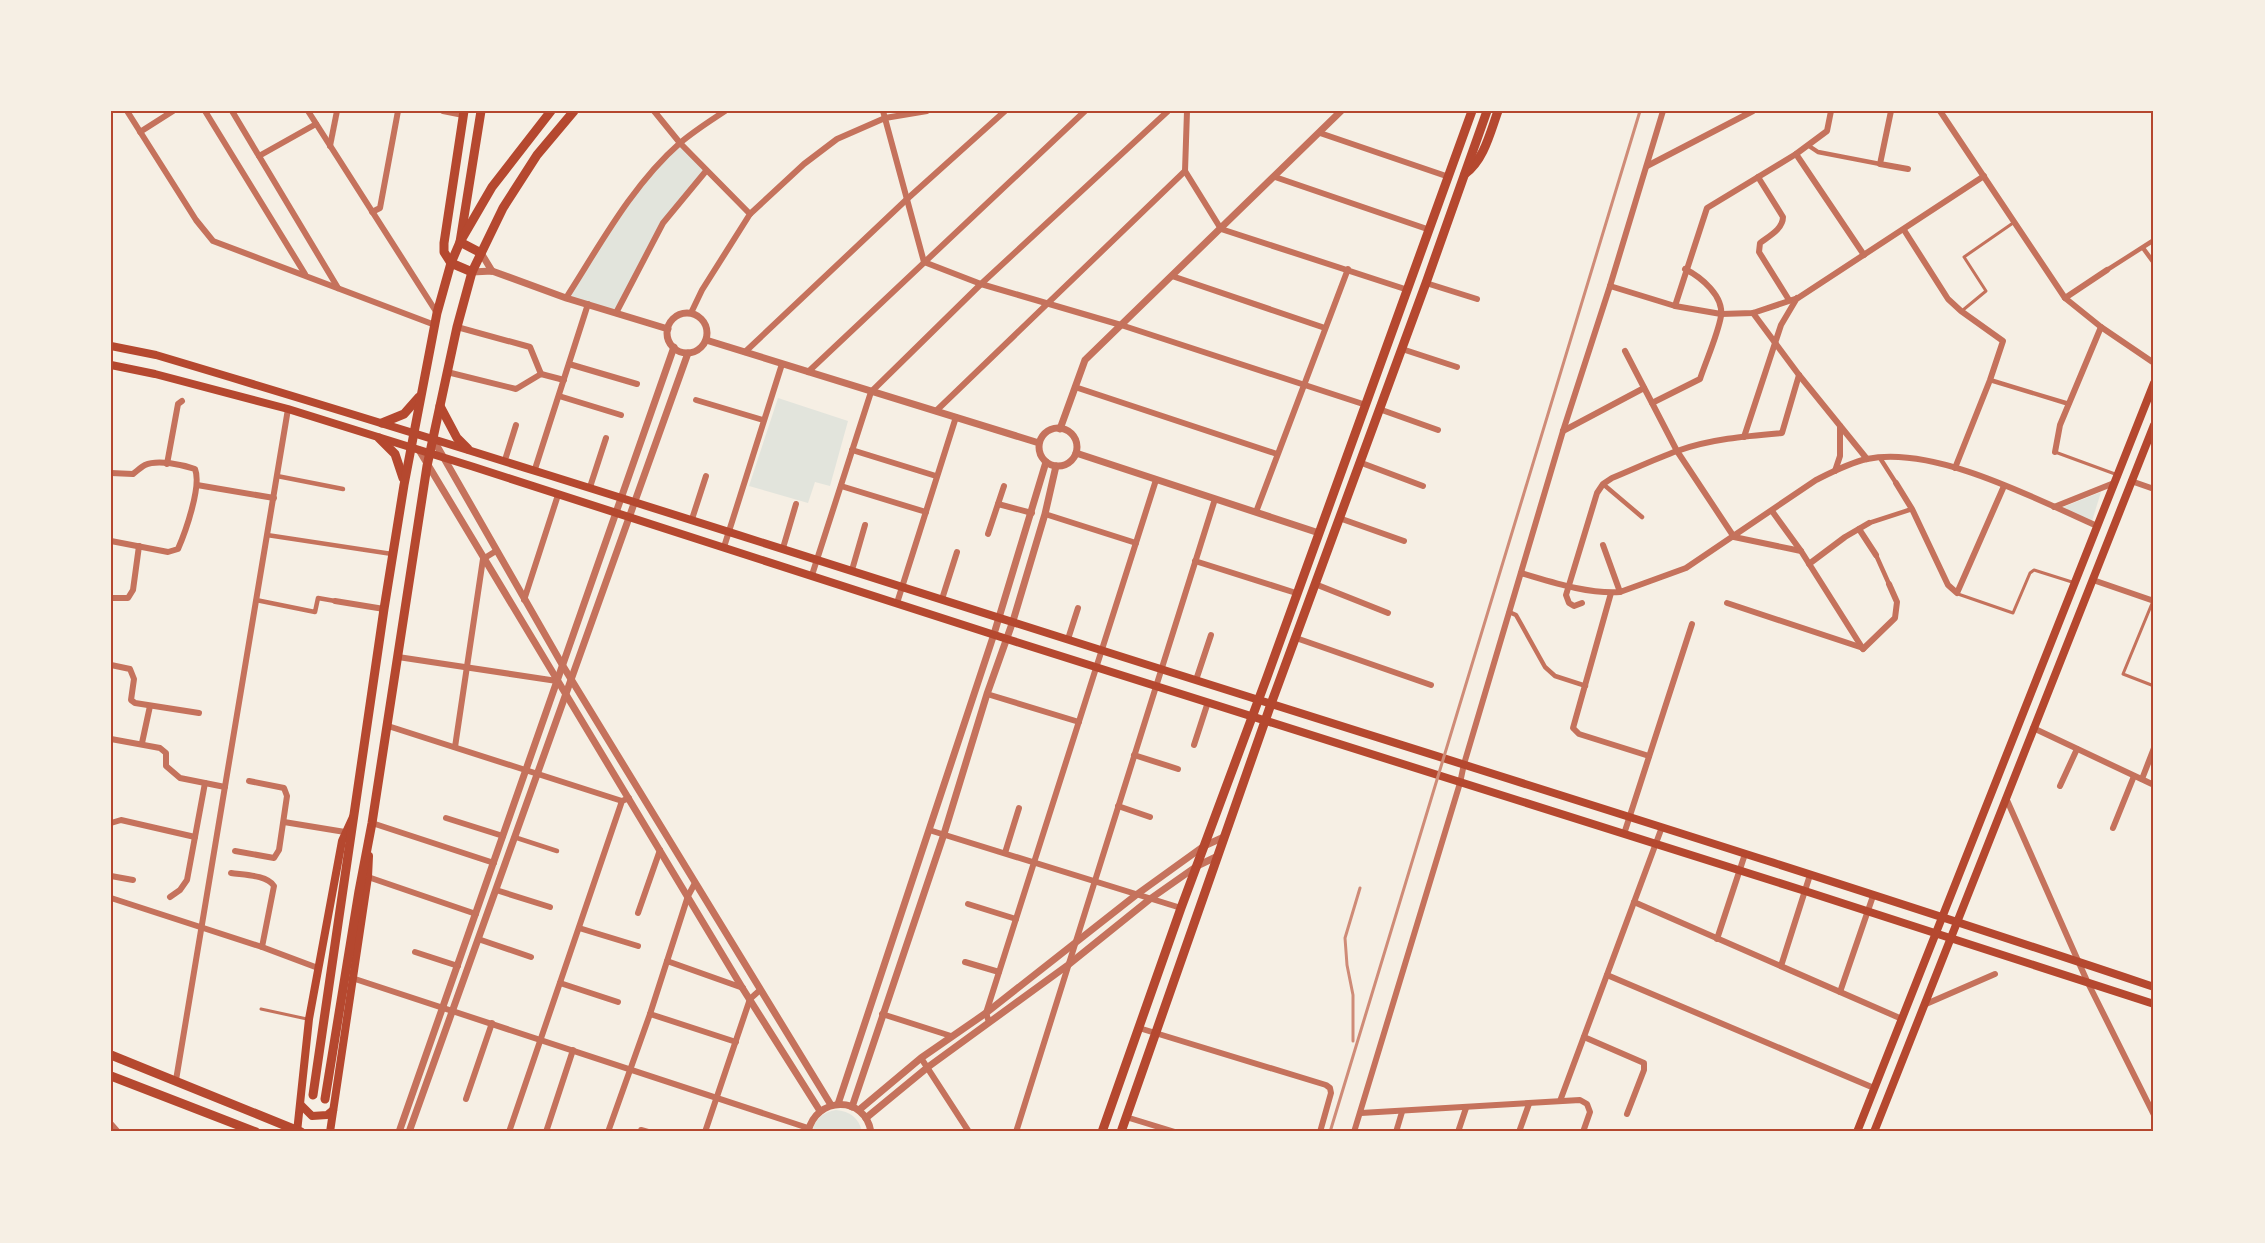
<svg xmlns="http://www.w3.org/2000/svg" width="2265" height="1243" viewBox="0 0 2265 1243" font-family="'IBM Plex Sans',sans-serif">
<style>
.green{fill:#e2e4dc}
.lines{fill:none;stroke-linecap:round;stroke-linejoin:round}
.service{stroke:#c5725c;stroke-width:3}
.pedestrian{stroke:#c5725c;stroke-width:4.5}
.minor{stroke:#c5725c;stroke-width:6}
.tertiary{stroke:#c5725c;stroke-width:7}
.secondary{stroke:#b5482f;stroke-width:8}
.primary{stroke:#b5482f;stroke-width:9}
.rail{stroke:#cf8b77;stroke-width:3}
.neatline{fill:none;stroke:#b5482f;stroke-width:2}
</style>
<rect width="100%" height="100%" fill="#f6efe4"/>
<g class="green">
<polygon points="680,143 706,171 663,223 616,313 566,298 646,180"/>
<polygon points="778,398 848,421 830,486 815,482 808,503 749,486"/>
<polygon points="2101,492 2092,521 2061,508"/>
<path d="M836 1110C850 1111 859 1118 862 1132H812C815 1119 823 1112 836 1110Z"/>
</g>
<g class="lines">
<g class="service">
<polyline points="1963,310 1986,291 1964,257 2013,223"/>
<polyline points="2055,452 2115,474"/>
<polyline points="1958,594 2013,613 2030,573 2034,570 2072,582"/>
<polyline points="2153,601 2123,674 2154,686"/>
<polyline points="261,1009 307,1019"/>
</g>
<g class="pedestrian">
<polyline points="1809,146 1818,152 1880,164"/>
<polyline points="2143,248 2154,263"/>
<polyline points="2107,270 2154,240"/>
<polyline points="1990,380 2069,404"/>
<polyline points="1880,458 1896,483"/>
<polyline points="277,476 343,489"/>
<polyline points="1603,484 1642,517"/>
<polyline points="1869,523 1912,509"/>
<polyline points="267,535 392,554"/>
<polyline points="1876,555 1889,584"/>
<polyline points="256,600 315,612 318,598 335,601"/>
<polyline points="1509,612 1516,615 1545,667 1555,676 1586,686"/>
<polyline points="514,837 557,851"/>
</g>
<g class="minor">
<polyline points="127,111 196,220 213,241 435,325"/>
<polyline points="205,111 305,274"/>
<polyline points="232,111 338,288"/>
<polyline points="308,111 437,313"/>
<polyline points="443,111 463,115"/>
<polyline points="654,111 680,143 750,214"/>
<polyline points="883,111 924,262 981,284 1121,325 1366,405"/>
<polyline points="1187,111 1185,171 1221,229 1408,290"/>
<polyline points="1891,111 1880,164 1908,169"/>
<polyline points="1940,111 2065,298 2101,327 2154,363"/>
<polyline points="140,132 173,111"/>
<polyline points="1320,133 1449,177"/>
<polyline points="330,146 337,111"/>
<polyline points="1796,154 1864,255"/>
<polyline points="259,156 316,124"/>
<polyline points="1647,166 1753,111"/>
<polyline points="1275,177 1430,230"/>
<path d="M1758 177 1783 217C1783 229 1769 236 1760 243L1759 252 1789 300"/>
<polyline points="372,212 380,208 398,111"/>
<polyline points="1904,230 1948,299 1961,311 2003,341 1990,380 1955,468"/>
<polyline points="1172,276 1325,328"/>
<polyline points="1426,283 1477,299"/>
<polyline points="1610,286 1675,306 1721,314 1753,313 1798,298 1984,176"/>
<path d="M566 298C600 245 632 185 680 143 694 131 710 121 725 111"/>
<polyline points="2065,298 2107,270"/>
<polyline points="1675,306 1707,208 1796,154 1827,131 1831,111"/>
<polyline points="616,313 663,223 706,171"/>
<polyline points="691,313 702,290 750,214 804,164 837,139 885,118 927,111"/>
<polyline points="1753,313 1799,375 1867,459"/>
<polyline points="457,327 530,347 541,374"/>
<polyline points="1402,349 1457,367"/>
<polyline points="1625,351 1677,451 1734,537 1801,551"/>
<polyline points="745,352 906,200 1005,111"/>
<polyline points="569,364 637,384"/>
<polyline points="447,372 516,389 541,374 564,380"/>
<polyline points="808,372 1085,111"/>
<polyline points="1075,387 1277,454"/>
<polyline points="559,396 621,415"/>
<polyline points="696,400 763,420"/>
<path d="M1652 403 1700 379C1706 361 1718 334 1721 316 1724 296 1701 277 1685 269"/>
<polyline points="1379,409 1438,430"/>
<polyline points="936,411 1185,171"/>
<polyline points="1563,431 1644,388"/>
<polyline points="1744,437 1781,325 1797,298"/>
<polyline points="852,450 936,476"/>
<polyline points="2055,452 2060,425 2101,327"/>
<polyline points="505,460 516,425"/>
<polyline points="1359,462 1423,486"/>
<polyline points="167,464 178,404 182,401"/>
<polyline points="535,469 588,304"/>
<polyline points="1835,471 1840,456 1840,426"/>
<path d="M111 473 133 474C137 471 141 467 145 465 158 459 183 465 195 469 202 486 185 533 178 549L168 552 111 541"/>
<polyline points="2131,481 2154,489"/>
<polyline points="1896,483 1912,509 1948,585 1957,593 2004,486"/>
<polyline points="197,485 274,498"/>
<polyline points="841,486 926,512"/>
<polyline points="590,487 606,438"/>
<polyline points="998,504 1032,513"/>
<polyline points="2054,507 2114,483"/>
<polyline points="1772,511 1801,551 1863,649"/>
<polyline points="1256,512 1348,269"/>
<polyline points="1045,514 1136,543"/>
<polyline points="1339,518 1404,541"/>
<polyline points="692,519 706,476"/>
<polyline points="1859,529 1876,555"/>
<polyline points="988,534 1004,486"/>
<polyline points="1603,545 1620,592"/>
<polyline points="724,547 782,364"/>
<polyline points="783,548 796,504"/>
<polyline points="1195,561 1296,593"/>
<polyline points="1809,564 1845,537 1869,523"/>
<polyline points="852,570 865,525"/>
<path d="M1521 573C1552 582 1587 594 1620 592L1686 568 1816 480C1832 472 1849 463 1867 459 1934 445 2036 499 2097 526"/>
<polyline points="812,575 871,392 981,284 1168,111"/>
<polyline points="2093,580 2154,601"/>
<polyline points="1315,584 1388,613"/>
<polyline points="1611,593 1573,728 1579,734 1649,756"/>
<polyline points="111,598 128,598 133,590 139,546"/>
<polyline points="942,599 957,552"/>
<polyline points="524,600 558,495"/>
<polyline points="335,601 384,609"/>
<polyline points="897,603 956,417"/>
<path d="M1582 603 1574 606 1569 603 1566 595 1597 493 1603 484 1612 478C1634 469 1655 459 1677 451 1710 439 1747 436 1782 433L1799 375"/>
<polyline points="1727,603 1863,648"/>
<polyline points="1296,638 1431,685"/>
<polyline points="1068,639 1078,608"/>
<polyline points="1863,649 1895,618 1897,602 1889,584"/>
<polyline points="398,657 557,681"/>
<polyline points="111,665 130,669 134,679 131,700 135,703 199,713"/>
<polyline points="1196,680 1211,635"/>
<polyline points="987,694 1079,722"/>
<polyline points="388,726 622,801"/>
<polyline points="2033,728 2154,785"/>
<polyline points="111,739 160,748 166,753 166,766 180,778 225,787"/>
<polyline points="142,743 150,706"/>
<polyline points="1194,745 1208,702"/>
<polyline points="455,747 483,559 496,551"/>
<polyline points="1134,755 1178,769"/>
<polyline points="2142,779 2154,748"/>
<polyline points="2060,786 2077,749"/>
<polyline points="2006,798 2087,981 2154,1115"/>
<polyline points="1118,806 1150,817"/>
<polyline points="446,818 503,836"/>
<polyline points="284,822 345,832"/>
<polyline points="111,823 121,820 195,837"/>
<polyline points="372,823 494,863"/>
<polyline points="2113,828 2134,776"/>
<polyline points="929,830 1181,908"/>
<polyline points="1624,834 1692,624"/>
<polyline points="235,851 274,858 279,850 287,796 284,788 249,781"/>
<polyline points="1005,853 1019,808"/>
<path d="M231 873C244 875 267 875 274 886L262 947"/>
<polyline points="111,876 133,880"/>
<polyline points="368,877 476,914"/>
<polyline points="496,890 550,907"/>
<polyline points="170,897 180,890 187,880 205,783"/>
<polyline points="111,898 262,947 318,968"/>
<polyline points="1634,902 1902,1019"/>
<polyline points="968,904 1016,919"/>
<polyline points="638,913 660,850"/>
<polyline points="579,928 638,946"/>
<polyline points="478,939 531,957"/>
<polyline points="1717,939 1745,854"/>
<polyline points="415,952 458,966"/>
<polyline points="667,961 743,988"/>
<polyline points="965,962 999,972"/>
<polyline points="1781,966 1810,875"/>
<polyline points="1607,975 1874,1088"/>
<polyline points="352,978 808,1128"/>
<polyline points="560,983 618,1002"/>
<polyline points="1840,992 1873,896"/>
<polyline points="1926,1004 1995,974"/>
<polyline points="650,1014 736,1042"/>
<polyline points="882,1014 951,1036"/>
<polyline points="989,1022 986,1013 1156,480"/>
<polyline points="1139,1028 1326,1085 1330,1088 1331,1093 1320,1132"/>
<polyline points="1584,1037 1644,1063 1644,1070 1627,1114"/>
<polyline points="921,1058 969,1132"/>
<polyline points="176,1080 288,409"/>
<polyline points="466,1099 492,1023"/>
<polyline points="1560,1101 1662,827"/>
<polyline points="1361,1113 1580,1100 1587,1104 1590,1112 1583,1132"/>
<polyline points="1126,1117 1175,1132"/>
<polyline points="111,1124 118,1132"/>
<polyline points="641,1130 648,1132"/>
<polyline points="509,1132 622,801 629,798"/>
<polyline points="546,1132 573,1050"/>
<polyline points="608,1132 650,1014 688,896 695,883"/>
<polyline points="705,1132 750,999 760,990"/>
<polyline points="1016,1132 1215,499"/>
<polyline points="1354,1132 1460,783 1464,764 1563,431 1610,286 1663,111"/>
<polyline points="1396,1132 1402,1112"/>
<polyline points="1458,1132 1466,1108"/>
<polyline points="1519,1132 1529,1104"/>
</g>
<g class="tertiary">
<polyline points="481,253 492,271"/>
<polyline points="472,272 492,271 566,298 668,329"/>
<circle cx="687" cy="333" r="20"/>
<polyline points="706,340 1039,443"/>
<circle cx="1058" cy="447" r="19"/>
<polyline points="1060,429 1085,360 1341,111"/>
<polyline points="433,439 563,666 831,1105"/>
<polyline points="419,450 743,989 820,1111"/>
<polyline points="1076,453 1319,533"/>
<polyline points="838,1104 994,634 1046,462"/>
<polyline points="852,1107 944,834 987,694 1013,621 1045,514 1056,466"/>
<polyline points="859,1110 921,1058 986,1013 1136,895 1204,846 1224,837"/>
<polyline points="866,1118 928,1067 1068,965 1150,899 1197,866 1218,856"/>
<polyline points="399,1132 674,347"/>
<polyline points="409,1132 688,353"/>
<path d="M808 1132C816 1096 865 1095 871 1132"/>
</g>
<g class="secondary">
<path d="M111 346 156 355C526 465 893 585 1262 701 1560 795 1858 888 2154 987"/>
<polyline points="111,365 155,374 288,409 474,467 1007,639 1805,891 2154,1004"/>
<polyline points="301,1105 312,1116 327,1115 333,1110"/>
<polyline points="297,1132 309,1019 342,841 353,817"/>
<polyline points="330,1132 368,877 369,856"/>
<polyline points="1857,1132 2154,383"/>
<polyline points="1874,1132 2154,425"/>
</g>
<g class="primary">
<path d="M1465 174C1484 160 1490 133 1498 111"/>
<polyline points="481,253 460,242 481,111"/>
<polyline points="451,263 444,252 444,243 464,111"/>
<polyline points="451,263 472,272"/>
<polyline points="440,406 457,438 468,449"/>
<polyline points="382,423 404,414 419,397"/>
<polyline points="379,438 395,454 403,478"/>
<polyline points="111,1055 301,1132"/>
<polyline points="111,1076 256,1132"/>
<polyline points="313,1095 384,609 404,485 437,313 451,263 460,242 492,187 551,111"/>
<polyline points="325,1099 359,891 372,823 427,466 457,327 472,272 503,208 537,155 574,111"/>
<polyline points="1102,1132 1181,908 1267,677 1472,111"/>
<polyline points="1121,1132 1271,704 1426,283 1487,111"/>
</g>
<g class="rail">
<polyline points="1353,1041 1353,995 1347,965 1345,938 1360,888"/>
<polyline points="1330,1132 1640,111"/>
</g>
</g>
<rect width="2265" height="1243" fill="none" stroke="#f6efe4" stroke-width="225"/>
<rect x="112" y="112" width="2040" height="1018" class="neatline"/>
</svg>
